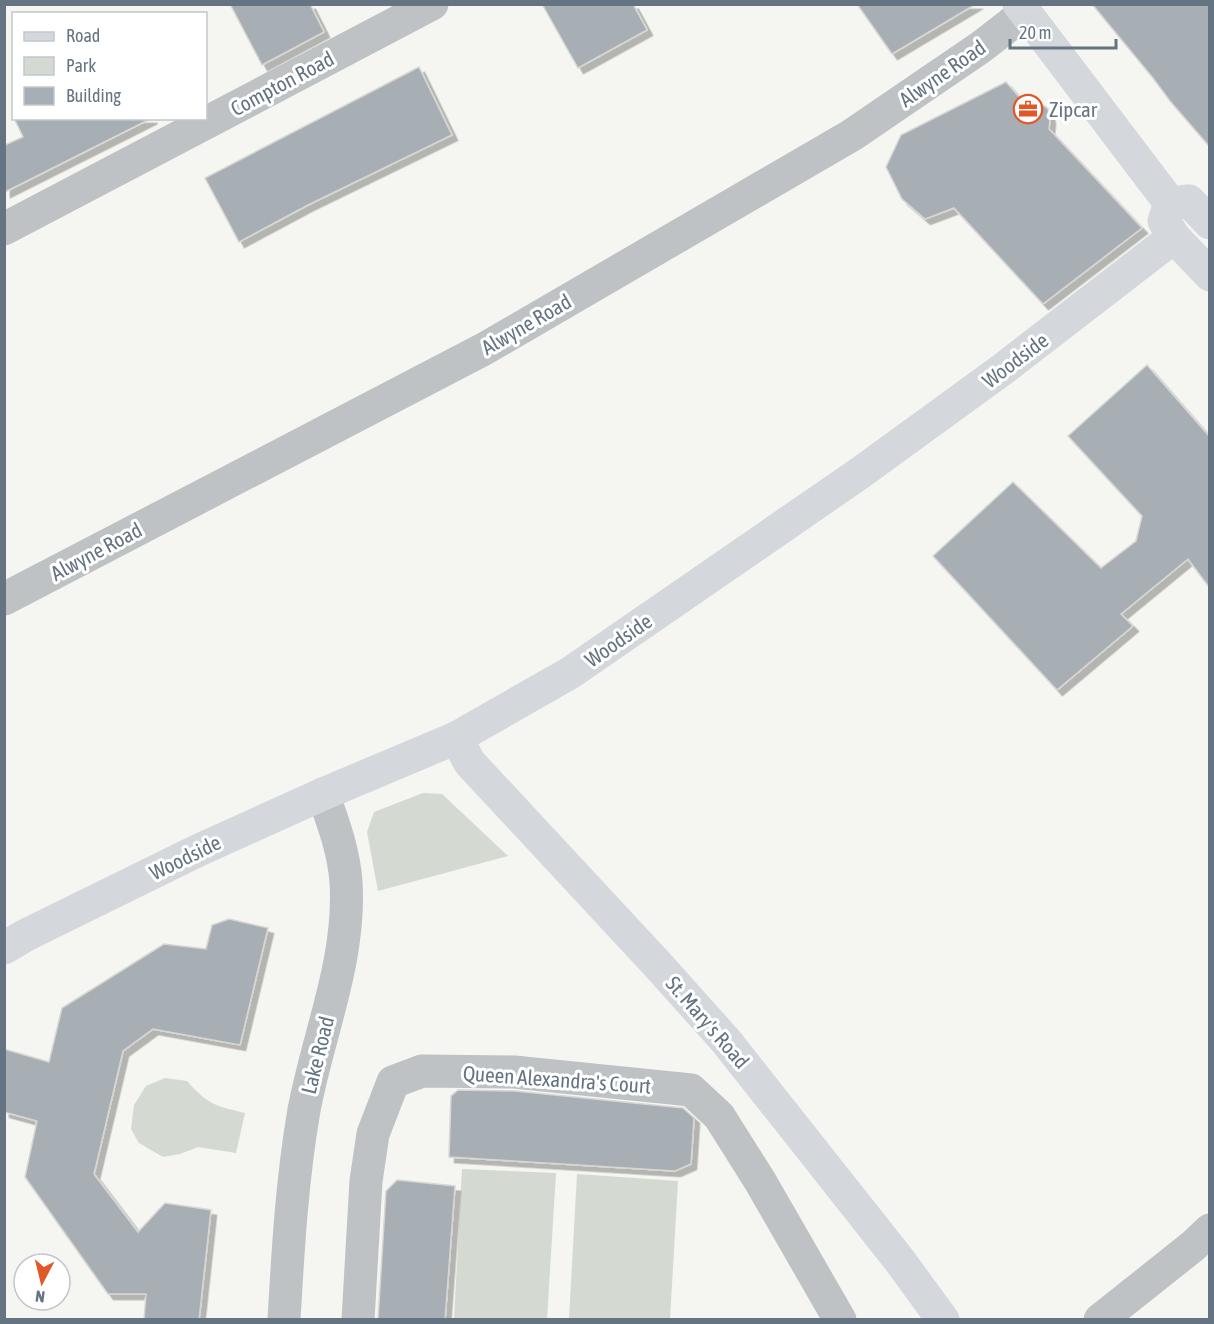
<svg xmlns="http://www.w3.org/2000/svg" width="1214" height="1324" viewBox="0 0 1214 1324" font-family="'Asap Condensed',sans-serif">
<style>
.green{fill:#d4dad1}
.building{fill:#a7aeb4;stroke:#d6d6d4;stroke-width:1.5;filter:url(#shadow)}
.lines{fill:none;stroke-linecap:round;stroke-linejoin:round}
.street{stroke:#bec2c5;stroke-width:33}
.secondary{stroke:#d4d8dc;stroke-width:33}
.primary{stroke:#d4d8dc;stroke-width:33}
.labels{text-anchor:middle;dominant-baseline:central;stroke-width:6;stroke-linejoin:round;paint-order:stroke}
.street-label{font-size:21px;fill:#657482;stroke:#fff}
.poi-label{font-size:21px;fill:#657482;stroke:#fff;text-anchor:start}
</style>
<defs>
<filter id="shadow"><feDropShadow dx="5.5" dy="5.5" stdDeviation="0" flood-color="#0004"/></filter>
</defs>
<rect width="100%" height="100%" fill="#f5f5f1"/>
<g class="green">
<polygon points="423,793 442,794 508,856 378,891 367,832 374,812"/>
<path d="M165 1078 187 1081C208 1105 216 1106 245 1113L236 1153 198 1147 180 1154 163 1157 139 1143 131 1129 134 1105 146 1086Z"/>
<polygon points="462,1169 556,1173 547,1319 454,1319"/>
<polygon points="577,1174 678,1181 670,1319 569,1319"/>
</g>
<g class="building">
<polygon points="230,4 310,4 324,32 262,65"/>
<polygon points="542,4 633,4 647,30 578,68"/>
<polygon points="857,4 976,4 892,54"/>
<polygon points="1092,4 1209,4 1209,146 1170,101 1153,78"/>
<polygon points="419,67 452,135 308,205 239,242 205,178"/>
<polygon points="1006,82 1022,100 1030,99 1039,102 1048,109 1050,119 1049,129 1142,228 1043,304 954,208 925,219 902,199 886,167 901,135"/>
<polygon points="14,118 152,118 5,192 5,145 23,137"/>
<polygon points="1147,365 1209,436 1209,587 1188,559 1121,614 1133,626 1057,690 933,556 1013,482 1101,568 1136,541 1142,516 1068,436"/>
<polygon points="229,919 268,928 240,1045 153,1029 123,1051 94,1174 138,1232 165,1203 211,1210 199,1320 144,1320 146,1294 108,1294 25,1177 37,1121 4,1112 4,1049 49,1062 62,1008 164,944 206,949 212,925"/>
<polygon points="458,1090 515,1091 683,1108 694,1118 691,1164 675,1171 449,1157 451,1096"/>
<polygon points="397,1180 455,1186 445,1320 378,1320 386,1191"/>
</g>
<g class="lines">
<g class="street">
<polyline points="4,229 432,4"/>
<polyline points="4,599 484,349 852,135 981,47 1026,12"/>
<path d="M284 1320C288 1249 292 1180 304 1110 318 1035 351 960 346 882 344 852 333 822 323 794"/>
<polyline points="358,1320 366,1181 373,1134 393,1082 422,1071 514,1072 691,1090 719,1116 760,1181 840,1320"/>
<polyline points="1100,1320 1193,1246 1210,1230"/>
</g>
<g class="secondary">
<polyline points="456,738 470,763 657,964 726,1041 900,1261 943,1320"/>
<polyline points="4,948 26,935 199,850 323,794 456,738 570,673 860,473 1003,369 1174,237"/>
</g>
<g class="primary">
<polyline points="1019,4 1170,203"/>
<polyline points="1170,203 1164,221 1174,237 1210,275"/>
<polyline points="1170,203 1189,201 1210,223"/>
</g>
</g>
<defs>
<g id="office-ring" transform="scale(1.5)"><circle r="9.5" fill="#fff" stroke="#e05827" stroke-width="1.5"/><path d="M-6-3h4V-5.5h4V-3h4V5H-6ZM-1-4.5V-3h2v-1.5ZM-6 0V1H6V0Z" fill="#e05827"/></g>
</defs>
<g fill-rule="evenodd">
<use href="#office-ring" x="1028" y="109"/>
</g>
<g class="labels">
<g class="street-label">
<text transform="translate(942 73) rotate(-35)">Alwyne Road</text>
<text transform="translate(282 83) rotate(-28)">Compton Road</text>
<text transform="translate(526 324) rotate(-30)">Alwyne Road</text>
<text transform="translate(1015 360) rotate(-37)">Woodside</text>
<text transform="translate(96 551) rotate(-28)">Alwyne Road</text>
<text transform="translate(618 640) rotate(-35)">Woodside</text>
<text transform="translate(185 857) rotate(-26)">Woodside</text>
<text transform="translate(708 1022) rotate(49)">St. Mary's Road</text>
<text transform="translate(317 1055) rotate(-76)">Lake Road</text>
<text transform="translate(557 1079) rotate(4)">Queen Alexandra's Court</text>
</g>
<g class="poi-label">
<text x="1049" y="109">Zipcar</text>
</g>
</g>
<rect width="1214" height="1324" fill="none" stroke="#657482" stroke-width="12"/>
<rect x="12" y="12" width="195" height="108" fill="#ffffff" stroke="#c1c7cd" stroke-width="1.5"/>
<rect x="24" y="32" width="30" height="9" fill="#d4d8dc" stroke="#c1c7cd" stroke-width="1.5"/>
<text x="66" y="42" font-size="18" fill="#657482">Road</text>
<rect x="24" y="57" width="30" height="18" fill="#d4dad1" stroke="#c1c7cd" stroke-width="1.5"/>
<text x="66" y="72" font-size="18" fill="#657482">Park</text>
<rect x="24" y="87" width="30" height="18" fill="#a7aeb4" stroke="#c1c7cd" stroke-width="1.5"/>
<text x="66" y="102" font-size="18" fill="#657482">Building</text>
<g transform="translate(42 1282) rotate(187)"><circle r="28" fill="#ffffff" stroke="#c1c7cd" stroke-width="1.5"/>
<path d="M0-4.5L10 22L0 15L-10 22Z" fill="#e05827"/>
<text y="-9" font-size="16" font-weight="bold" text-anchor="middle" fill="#657482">N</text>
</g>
<path d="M1010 39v9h106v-9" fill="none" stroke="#657482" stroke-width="3"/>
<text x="1019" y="39" font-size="18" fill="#657482" stroke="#ffffff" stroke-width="4.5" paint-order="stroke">20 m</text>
</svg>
